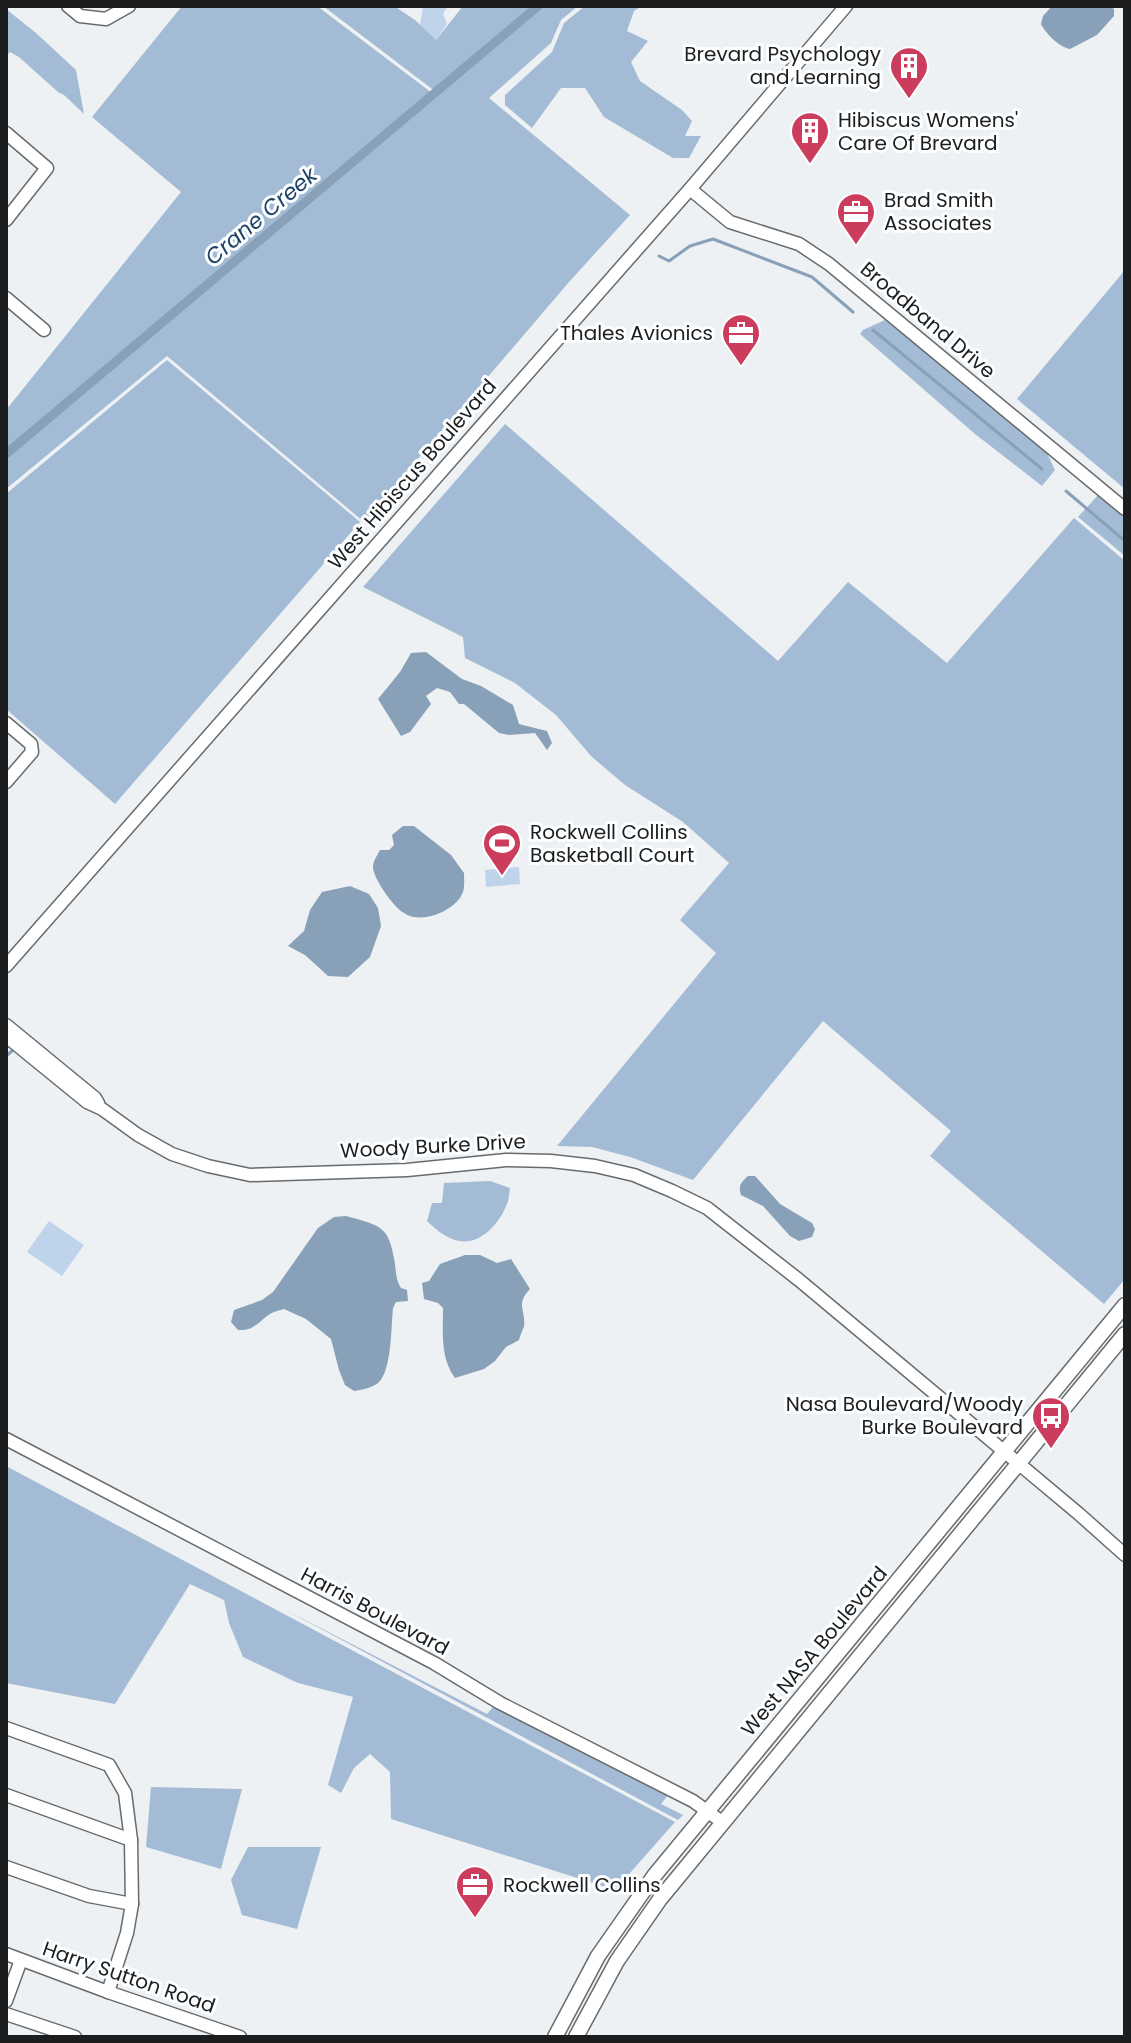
<svg xmlns="http://www.w3.org/2000/svg" width="1131" height="2043" viewBox="0 0 1131 2043" font-family="Poppins,sans-serif">
<style>
.green{fill:#bfd4ea}
.forest{fill:#a3bbd4}
.water{fill:#88a0b8}
.lines{fill:none;stroke-linecap:round;stroke-linejoin:round}
.stream{stroke:#88a0b8;stroke-width:3}
.canal{stroke:#88a0b8;stroke-width:9}
.minor-casing{stroke:#686b6d;stroke-width:15}
.major-casing{stroke:#686b6d;stroke-width:17}
.minor{stroke:#fff;stroke-width:12}
.major{stroke:#fff;stroke-width:14}
.labels{text-anchor:middle;dominant-baseline:central;stroke-width:6;stroke-linejoin:round;paint-order:stroke}
.poi-label{font-size:20px;fill:#1c1d1e;stroke:#fcfeff;text-anchor:start}
.street-label{font-size:20px;fill:#1c1d1e;stroke:#fcfeff}
.water-label{font-size:22px;font-style:italic;fill:#1e4367;stroke:#fcfeff}
</style>
<rect width="100%" height="100%" fill="#edf1f4"/>
<g class="green">
<polygon points="423,6 448,6 443,14 447,24 436,40 420,25"/>
<polygon points="519,867 520,884 486,887 485,870"/>
<polygon points="49,1221 84,1245 62,1276 27,1252"/>
</g>
<g class="forest">
<polygon points="182,6 317,6 436,96 543,6 578,6 561,20 551,43 489,98 630,215 569,282 364,522 167,356 6,489 6,410 181,192 92,117"/>
<polygon points="323,6 394,6 415,20 436,40 463,6 536,6 436,92"/>
<polygon points="585,6 642,6 634,11 627,31 648,41 631,62 640,81 682,110 692,121 685,136 701,136 689,158 673,158 604,117 585,88 561,88 532,128 505,105 505,95 552,52 564,23"/>
<polygon points="6,9 36,33 76,70 84,114 64,95 58,92 19,57 10,52 6,56"/>
<polygon points="1125,270 1125,489 1017,399"/>
<polygon points="885,320 1045,449 1055,470 1042,486 975,434 860,334 863,330"/>
<polygon points="167,360 360,522 115,804 6,709 6,494"/>
<polygon points="505,424 778,661 848,582 947,663 1074,518 1125,561 1125,1279 1104,1304 930,1156 951,1131 823,1021 693,1180 630,1157 592,1147 557,1146 716,953 680,920 729,863 683,822 625,785 591,756 556,715 515,683 465,658 463,637 363,587"/>
<polygon points="1099,494 1125,515 1125,556 1078,517"/>
<path d="M490 1181 510 1188C509 1194 509 1201 506 1206 499 1224 480 1245 459 1241 446 1238 436 1230 427 1221L432 1203H442L444 1183Z"/>
<polygon points="6,1466 675,1822 615,1890 391,1819 390,1772 370,1754 354,1768 341,1793 328,1785 353,1697 298,1683 243,1657 229,1623 224,1600 190,1584 115,1704 6,1683"/>
<polygon points="280,1607 487,1714 493,1707 668,1795 661,1804 683,1815 678,1820"/>
<polygon points="151,1787 242,1789 221,1869 146,1847"/>
<polygon points="248,1847 321,1847 297,1929 242,1915 231,1880"/>
</g>
<g class="water">
<path d="M1052 6H1109L1114 9V16L1097 35 1070 49C1059 47 1046 34 1041 24L1043 16Z"/>
<polygon points="426,652 462,679 481,686 513,705 519,724 547,731 552,743 547,750 535,733 509,735 499,733 464,704 459,704 450,692 437,688 426,696 431,704 410,732 401,736 378,699 400,672 411,653"/>
<path d="M403 826H414L451 855 464 873C464 878 465 886 463 892 456 911 421 925 404 913 394 908 373 878 373 867 373 861 377 856 380 850H389L394 845 392 835Z"/>
<polygon points="350,886 369,894 378,908 381,926 370,957 348,977 328,976 305,955 288,946 304,931 310,910 322,892"/>
<path d="M748 1176H755L780 1204 812 1223 815 1229 812 1237 799 1241 790 1236 763 1206 741 1195C738 1186 741 1182 748 1176Z"/>
<path d="M346 1216C381 1226 389 1225 395 1264 396 1273 396 1280 401 1288L407 1290 408 1301 396 1302 393 1308C391 1326 392 1371 378 1383 371 1388 362 1390 354 1391L345 1385 339 1370 331 1339 306 1319 284 1309C280 1310 273 1312 270 1314 258 1322 254 1331 238 1330L231 1322 234 1310 262 1300 273 1292 318 1228 334 1217Z"/>
<path d="M465 1255H480L497 1263 511 1259 530 1289C515 1305 526 1309 524 1327 523 1328 519 1339 519 1340L506 1347 495 1361 484 1369 455 1378C440 1357 443 1333 443 1308L438 1303 424 1299 422 1283 429 1281 440 1264Z"/>
</g>
<g class="lines">
<g class="stream">
<polyline points="659,256 669,261 690,246 713,239 812,277 853,312"/>
<polyline points="873,330 1042,469"/>
<polyline points="1066,491 1125,541"/>
<polyline points="6,1056 12,1051"/>
</g>
<polyline class="canal" points="6,454 538,6"/>
<g class="minor-casing">
<g id="minor">
<polyline points="68,6 80,16 106,19 129,6"/>
<polyline points="6,133 47,168 6,220"/>
<polyline points="690,189 730,222 799,244 829,264 1125,509"/>
<polyline points="6,298 44,330"/>
<polyline points="6,723 31,744 32,752 6,782"/>
<polyline points="6,966 690,189 846,6"/>
<polyline points="6,1025 95,1098 98,1103"/>
<polyline points="6,1036 87,1102 102,1109 138,1135 172,1154 208,1166 250,1175 407,1170 506,1160 551,1161 595,1166 634,1175 672,1191 707,1208 799,1280 1079,1514 1125,1555"/>
<polyline points="6,1439 434,1663 500,1703 693,1801 722,1822"/>
<polyline points="6,1728 109,1765 125,1793 131,1840 132,1904 127,1933 108,1992"/>
<polyline points="6,1795 131,1840"/>
<polyline points="6,1867 89,1896 132,1904"/>
<polyline points="6,1954 108,1992 240,2037"/>
<polyline points="6,2001 21,1960"/>
<polyline points="6,2014 75,2037"/>
</g>
</g>
<g class="major-casing">
<g id="major">
<polyline points="555,2037 598,1956 654,1876 1125,1305"/>
<polyline points="576,2037 617,1961 660,1899 1125,1334"/>
</g>
</g>
<use href="#minor" class="minor"/>
<use href="#major" class="major"/>
</g>
<defs>
<g id="building-pin" transform="scale(2)"><path d="M0 17L-7.5 6A9.5 9.5 0 1 1 7.5 6Z" fill="#cc3c5c" stroke="#fcfeff"/><path d="M-4-6H4V6H1V3H-1V6H-4ZM-2.5-4.3h1.7v1.8h-1.7ZM.8-4.3h1.7v1.8H.8ZM-2.5-1h1.7V.8h-1.7ZM.8-1h1.7V.8H.8Z" fill="#fff"/></g>
<g id="office-pin" transform="scale(2)"><path d="M0 17L-7.5 6A9.5 9.5 0 1 1 7.5 6Z" fill="#cc3c5c" stroke="#fcfeff"/><path d="M-6-3h4V-5.5h4V-3h4V5H-6ZM-1-4.5V-3h2v-1.5ZM-6 0V1H6V0Z" fill="#fff"/></g>
<g id="stadium-pin" transform="scale(2)"><path d="M0 17L-7.5 6A9.5 9.5 0 1 1 7.5 6Z" fill="#cc3c5c" stroke="#fcfeff"/><path d="M0-5a6.5 5 0 1 0 0 10a6.5 5 0 1 0 0-10ZM-3.5-1.8h7v3.6h-7Z" fill="#fff"/></g>
<g id="bus-pin" transform="scale(2)"><path d="M0 17L-7.5 6A9.5 9.5 0 1 1 7.5 6Z" fill="#cc3c5c" stroke="#fcfeff"/><path d="M-5-6H5V4H4V6H2V4H-2V6H-4V4H-5ZM-3.5-4V0h7V-4ZM-3.5 1.2v1.5H-2V1.2ZM2 1.2v1.5H3.5V1.2Z" fill="#fff"/></g>
</defs>
<g fill-rule="evenodd">
<use href="#building-pin" x="909" y="66"/>
<use href="#building-pin" x="810" y="131"/>
<use href="#office-pin" x="856" y="212"/>
<use href="#office-pin" x="741" y="333"/>
<use href="#stadium-pin" x="502" y="843"/>
<use href="#bus-pin" x="1051" y="1416"/>
<use href="#office-pin" x="475" y="1885"/>
</g>
<g class="labels">
<g class="poi-label">
<text x="881" y="54" text-anchor="end">Brevard Psychology<tspan x="881" dy="23">and Learning</tspan></text>
<text x="838" y="120">Hibiscus Womens'<tspan x="838" dy="23">Care Of Brevard</tspan></text>
<text x="884" y="200">Brad Smith<tspan x="884" dy="23">Associates</tspan></text>
<text x="713" y="333" text-anchor="end">Thales Avionics</text>
<text x="530" y="832">Rockwell Collins<tspan x="530" dy="23">Basketball Court</tspan></text>
<text x="1023" y="1404" text-anchor="end">Nasa Boulevard/Woody<tspan x="1023" dy="23">Burke Boulevard</tspan></text>
<text x="503" y="1885">Rockwell Collins</text>
</g>
<g class="street-label">
<text transform="translate(928 320) rotate(40)">Broadband Drive</text>
<text transform="translate(412 474) rotate(-49)">West Hibiscus Boulevard</text>
<text transform="translate(433 1146) rotate(-3)">Woody Burke Drive</text>
<text transform="translate(375 1611) rotate(28)">Harris Boulevard</text>
<text transform="translate(814 1651) rotate(-50)">West NASA Boulevard</text>
<text transform="translate(129 1977) rotate(19)">Harry Sutton Road</text>
</g>
<g class="water-label">
<text transform="translate(261 216) rotate(-40)">Crane Creek</text>
</g>
</g>
<rect width="1131" height="2043" fill="none" stroke="#1c1d1e" stroke-width="16"/>
</svg>
